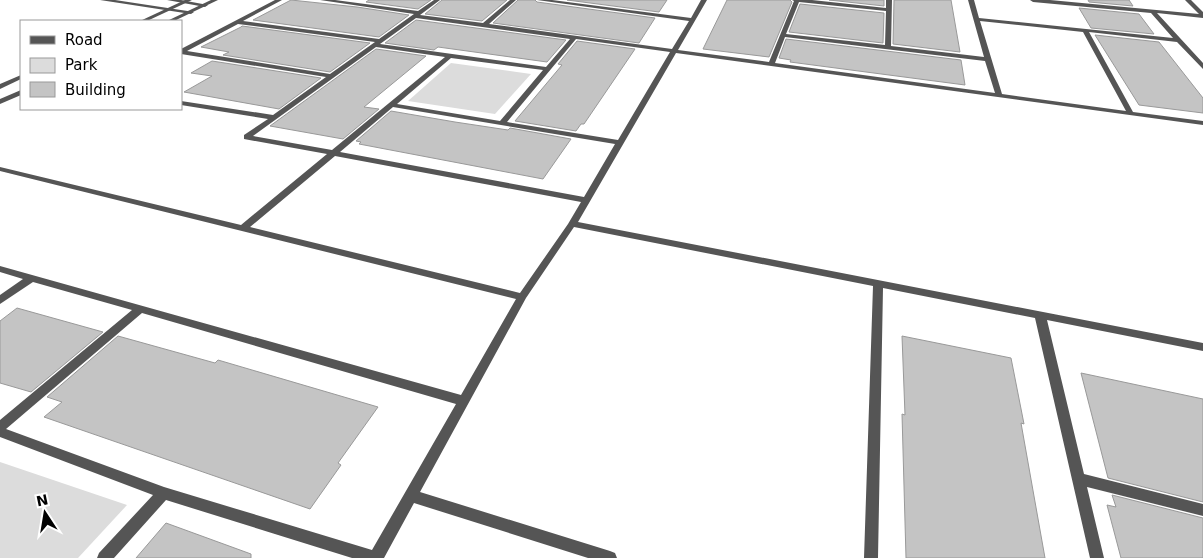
<svg xmlns="http://www.w3.org/2000/svg" width="1203" height="558" viewBox="0 0 1203 558" font-family="'DejaVu Sans',sans-serif">
<style>
.green{fill:#dcdcdc}
.building{fill:#c4c4c4;stroke:#999}
.lines{fill:none;stroke-linecap:round;stroke-linejoin:round}
.minor{fill:#555;fill-rule:evenodd}
.tertiary{fill:#555;fill-rule:evenodd}
</style>
<rect width="100%" height="100%" fill="#fff"/>
<g class="green">
<polygon points="451,63 531,74 495,114 408,101"/>
<polygon points="0,462 127,505 78,558 0,558"/>
</g>
<g class="building">
<polygon points="291,0 357,7 409,15 379,37 253,20"/>
<polygon points="369,0 431,0 418,9 366,2"/>
<polygon points="442,0 507,0 482,21 425,14"/>
<polygon points="518,0 535,0 537,2 655,18 639,43 493,23"/>
<polygon points="567,0 667,0 659,12"/>
<polygon points="727,0 790,0 792,2 769,57 703,49"/>
<polygon points="829,0 884,0 884,6"/>
<polygon points="894,0 951,0 960,52 893,44"/>
<polygon points="1088,0 1129,0 1133,6 1089,2"/>
<polygon points="800,4 884,13 883,43 789,32"/>
<polygon points="1079,8 1139,14 1154,34 1091,28"/>
<polygon points="416,20 566,40 547,62 438,47 434,50 385,43"/>
<polygon points="241,27 242,26 370,43 330,72 223,55 229,52 201,47"/>
<polygon points="1095,35 1159,42 1203,98 1203,113 1139,105"/>
<polygon points="786,39 961,60 965,85 790,62 791,60 779,58"/>
<polygon points="577,41 635,49 584,124 581,124 576,131 515,121 562,65 558,64"/>
<polygon points="376,49 426,56 364,107 379,109 343,139 270,126"/>
<polygon points="212,61 321,78 279,109 184,92 212,76 191,73"/>
<polygon points="391,111 455,122 508,130 510,128 571,139 543,179 359,144 361,142 356,141"/>
<polygon points="17,308 103,332 31,392 0,383 0,321"/>
<polygon points="118,336 215,363 218,360 378,407 338,463 341,465 310,509 44,417 62,402 47,397"/>
<polygon points="902,336 1011,358 1024,424 1021,423 1045,558 906,558 902,414 905,415"/>
<polygon points="1081,373 1203,399 1203,502 1108,478"/>
<polygon points="1112,495 1203,518 1203,558 1121,558 1107,505 1116,507"/>
<polygon points="166,523 251,554 251,558 136,558"/>
</g>
<g class="lines">
<g class="minor">
<polygon points="100,0 115,0 194,12 191,14"/>
<polygon points="167,0 181,0 208,5 205,7"/>
<path d="M275 0H282L243 21 379 39 414 14 320 0H335L418 11 434 0H440L420 15 483 23 510 0H516L489 24 672 49 689 21 537 0H552L691 18 701 0H707L678 50 769 62 794 1 792 0H812L886 8V0H892L891 46 984 57 968 0H974L979 18 1173 38 1151 13 1033 2 1030 0H1050L1199 14 1185 0H1191L1203 12V18L1157 13 1203 63V69L1177 42 1089 32 1133 112 1203 121V125L676 53 578 222 1203 343V351L1047 320 1084 474 1203 504V516L1087 487 1104 558H1090L1035 318 883 288 878 558H864L873 286 574 227 526 298 420 492 610 551 615 553 617 558H588L414 503 384 558H352L166 500 114 558H97L99 553 153 495 0 437V420L132 310 33 282 0 304V295L23 279 0 272V266L461 395 516 299 0 171V167L241 225 327 154 244 139V135L268 119 181 105V101L273 115 326 77 181 54V49ZM799 2 886 11 885 45 786 34ZM416 18 570 39 546 67 380 44ZM980 21 1083 32 1126 111 1002 94ZM238 24 375 42 330 74 187 51ZM785 37 985 61 995 93 775 63ZM576 39 670 52 618 140 507 122ZM376 47 445 57 332 150 253 136ZM451 58 543 70 500 121 397 104ZM393 107 615 144 584 197 340 152ZM335 156 581 202 568 224 520 293 250 227ZM142 313 456 404 372 550 164 487 6 429Z"/>
</g>
<g class="tertiary">
<polygon points="185,0 192,0 147,21 140,21"/>
<polygon points="211,0 218,0 174,21 167,21"/>
<polygon points="21,75 21,79 0,89 0,84"/>
<polygon points="21,90 21,95 0,104 0,99"/>
</g>
</g>
<rect x="20" y="20" width="162" height="90" fill="#ffffff" stroke="#999999"/>
<rect x="30" y="36" width="25" height="8" fill="#555555" stroke="#999999"/>
<text x="65" y="45" font-size="15" fill="#000000">Road</text>
<rect x="30" y="58" width="25" height="15" fill="#dcdcdc" stroke="#999999"/>
<text x="65" y="70" font-size="15" fill="#000000">Park</text>
<rect x="30" y="82" width="25" height="15" fill="#c4c4c4" stroke="#999999"/>
<text x="65" y="95" font-size="15" fill="#000000">Building</text>
<g transform="translate(45 513) rotate(348)" stroke="#ffffff" stroke-width="4" paint-order="stroke">
<path d="M0-4L9 19L0 12L-9 19Z" fill="#000000"/>
<text y="-8" font-size="14" font-weight="bold" text-anchor="middle" fill="#000000">N</text>
</g>
</svg>
